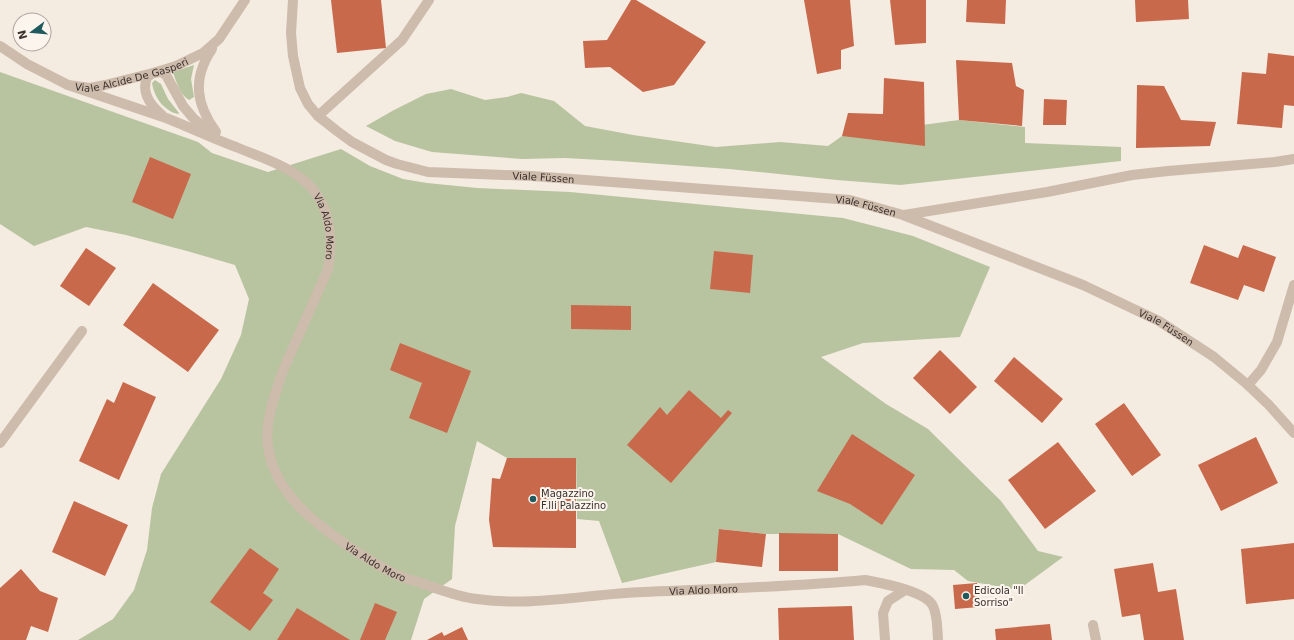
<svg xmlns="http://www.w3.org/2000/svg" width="1294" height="640" viewBox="0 0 1294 640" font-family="'DejaVu Sans',sans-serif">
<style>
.green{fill:#b8c4a0}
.building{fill:#c8694b}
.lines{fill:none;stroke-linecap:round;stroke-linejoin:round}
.lane{stroke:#cdbbac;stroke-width:10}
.street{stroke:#cdbbac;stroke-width:10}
.poi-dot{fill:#1f5a5e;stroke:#fbf5ee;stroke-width:1.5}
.labels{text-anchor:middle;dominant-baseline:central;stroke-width:4;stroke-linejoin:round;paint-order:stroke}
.street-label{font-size:10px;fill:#3b302b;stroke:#fbf5ee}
.poi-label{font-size:10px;fill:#3b302b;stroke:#fbf5ee;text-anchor:start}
</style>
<rect width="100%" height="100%" fill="#f4ebe1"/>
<g class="green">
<path d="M194 65 191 79 194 97 189 100C180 95 177 83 173 73V72Z"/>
<polygon points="0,72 198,142 212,153 268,172 341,149 370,166 403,179 427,183 477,188 570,192 843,218 913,236 990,267 960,337 863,343 821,357 886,404 928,429 1001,501 1038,551 1063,557 1018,590 968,581 954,570 911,569 838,534 766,534 720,529 716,562 622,583 599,521 577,519 576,458 507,458 477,441 455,526 452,579 424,599 411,640 78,640 113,619 134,590 147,550 152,508 161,474 221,379 241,335 249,299 235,265 187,251 126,235 86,227 34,246 0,224"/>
<path d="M155 80 161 84 168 99 179 113 178 114C164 111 154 97 152 83Z"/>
<polygon points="451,89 485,100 507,97 521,93 554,101 585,126 633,135 716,147 780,142 828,146 842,136 959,120 1025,127 1025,143 1121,147 1121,161 900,185 837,180 729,169 619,161 565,158 522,159 432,152 395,141 366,126 394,110 426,94"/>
</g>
<g class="building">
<polygon points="331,0 381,0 386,48 337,53"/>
<polygon points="631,0 636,0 706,42 674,85 643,92 610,67 585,68 583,41 607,40"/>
<polygon points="804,0 850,0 854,46 841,50 841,69 817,74"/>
<polygon points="890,0 926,0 926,43 895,45"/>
<polygon points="967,0 1006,0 1005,24 966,22"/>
<polygon points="1135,0 1188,0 1189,19 1136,22"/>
<polygon points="1268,53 1294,56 1294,106 1284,105 1282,128 1237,124 1242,72 1266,74"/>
<polygon points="956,60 1012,63 1016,86 1024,90 1022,126 959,120"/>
<polygon points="884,78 924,82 925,146 842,136 848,113 883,114"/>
<polygon points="1137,85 1164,86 1181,120 1216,122 1210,146 1136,148"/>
<polygon points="1044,99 1067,100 1066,125 1043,125"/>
<polygon points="150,157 191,174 173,219 132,202"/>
<polygon points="1204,245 1238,258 1243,245 1276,257 1264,292 1244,285 1238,300 1190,283"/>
<polygon points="86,248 116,268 89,306 60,286"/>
<polygon points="714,251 753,255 750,293 710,289"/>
<polygon points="153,283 219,330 188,372 123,325"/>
<polygon points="571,305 631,306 631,330 571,329"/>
<polygon points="400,343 471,371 447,433 409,418 422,383 390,370"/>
<polygon points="940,350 977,387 950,414 913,378"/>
<polygon points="1014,357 1063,399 1042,423 994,381"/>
<polygon points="123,382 156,397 119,480 79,461 107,399 114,403"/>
<polygon points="689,390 721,418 728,410 732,413 671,483 627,445 660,407 667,415"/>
<polygon points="1124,403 1161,455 1132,476 1095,424"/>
<polygon points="852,434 915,475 882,525 850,504 817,491"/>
<polygon points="1256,437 1278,483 1221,511 1198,465"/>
<polygon points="1058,442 1096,491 1045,529 1008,480"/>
<polygon points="507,458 576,458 576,548 493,547 489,520 492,478 500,479"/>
<polygon points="74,501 128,525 105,576 52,552"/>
<polygon points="719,529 766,534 762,567 716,562"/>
<polygon points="779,533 838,534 838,571 779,571"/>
<polygon points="1294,543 1294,599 1246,604 1241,549"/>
<polygon points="250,548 279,569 263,593 273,600 250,631 210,602"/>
<polygon points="1153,563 1158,592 1176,589 1184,640 1144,640 1140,614 1122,617 1114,569"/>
<polygon points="21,569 40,591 58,598 48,632 31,626 26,640 0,640 0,588"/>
<polygon points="977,583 979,607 955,609 953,585"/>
<polygon points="375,603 397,612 385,640 360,640"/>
<polygon points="852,606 854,640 779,640 778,608"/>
<polygon points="297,608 350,640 277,640"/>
<polygon points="1050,624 1052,640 996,640 995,629"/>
<polygon points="462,627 468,640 427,640 442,632 444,636"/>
</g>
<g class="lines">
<g class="lane">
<polyline points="318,116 402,40 429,0"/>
<polyline points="1248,385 1261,370 1277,342 1294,285"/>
<polyline points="0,443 82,331"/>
<polyline points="1093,625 1096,640"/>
</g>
<g class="street">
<path id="s1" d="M293 0 291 33 293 56 300 88 308 104 318 116 337 131 352 142 386 160 397 164 428 172 532 176 850 200 903 215 1083 285 1159 321 1214 357 1248 385 1268 404 1294 433"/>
<path id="s2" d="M0 46 27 64 68 85 90 88 105 85 153 73 176 66 203 53 219 39 245 0"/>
<path d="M212 49C192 79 196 104 216 132"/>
<path id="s3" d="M68 85C101 96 134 107 166 118 189 127 212 138 236 147 260 157 292 167 310 186 331 209 333 240 328 269L282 373C274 398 263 425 269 452 278 498 321 528 357 552 372 561 386 571 402 577 409 580 417 581 424 584 441 590 458 597 477 599 532 607 588 594 643 592 717 589 791 587 865 580 881 583 926 591 933 606 938 617 937 628 938 640"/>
<path d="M162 115C150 105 141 93 147 77L153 73 161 72 166 75 183 106 194 119 214 135"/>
<polyline points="904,215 1047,192 1132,175 1168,171 1275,162 1294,159"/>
<polyline points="885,640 883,613 888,601 905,590"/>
</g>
</g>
<g class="poi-dot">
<circle cx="533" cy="499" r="4"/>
<circle cx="966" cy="596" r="4"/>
</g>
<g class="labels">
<g class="street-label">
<text stroke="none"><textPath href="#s2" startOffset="144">Viale Alcide De Gasperi</textPath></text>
<text stroke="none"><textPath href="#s1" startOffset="363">Viale Füssen</textPath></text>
<text stroke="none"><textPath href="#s1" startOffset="687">Viale Füssen</textPath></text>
<text stroke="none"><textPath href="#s3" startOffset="308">Via Aldo Moro</textPath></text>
<text stroke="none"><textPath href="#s1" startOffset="1012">Viale Füssen</textPath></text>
<text stroke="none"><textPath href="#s3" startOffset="704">Via Aldo Moro</textPath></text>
<text stroke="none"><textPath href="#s3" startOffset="1040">Via Aldo Moro</textPath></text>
</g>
<g class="poi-label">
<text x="541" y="493">Magazzino<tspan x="541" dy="12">F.lli Palazzino</tspan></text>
<text x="974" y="590">Edicola "Il<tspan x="974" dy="12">Sorriso"</tspan></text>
</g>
</g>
<g transform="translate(32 32) rotate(254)"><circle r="19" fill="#fbf5ee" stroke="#aea6a0"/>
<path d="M0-3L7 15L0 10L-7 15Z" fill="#1f5a5e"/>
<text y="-6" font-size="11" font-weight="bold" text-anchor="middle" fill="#3b302b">N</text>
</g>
</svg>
